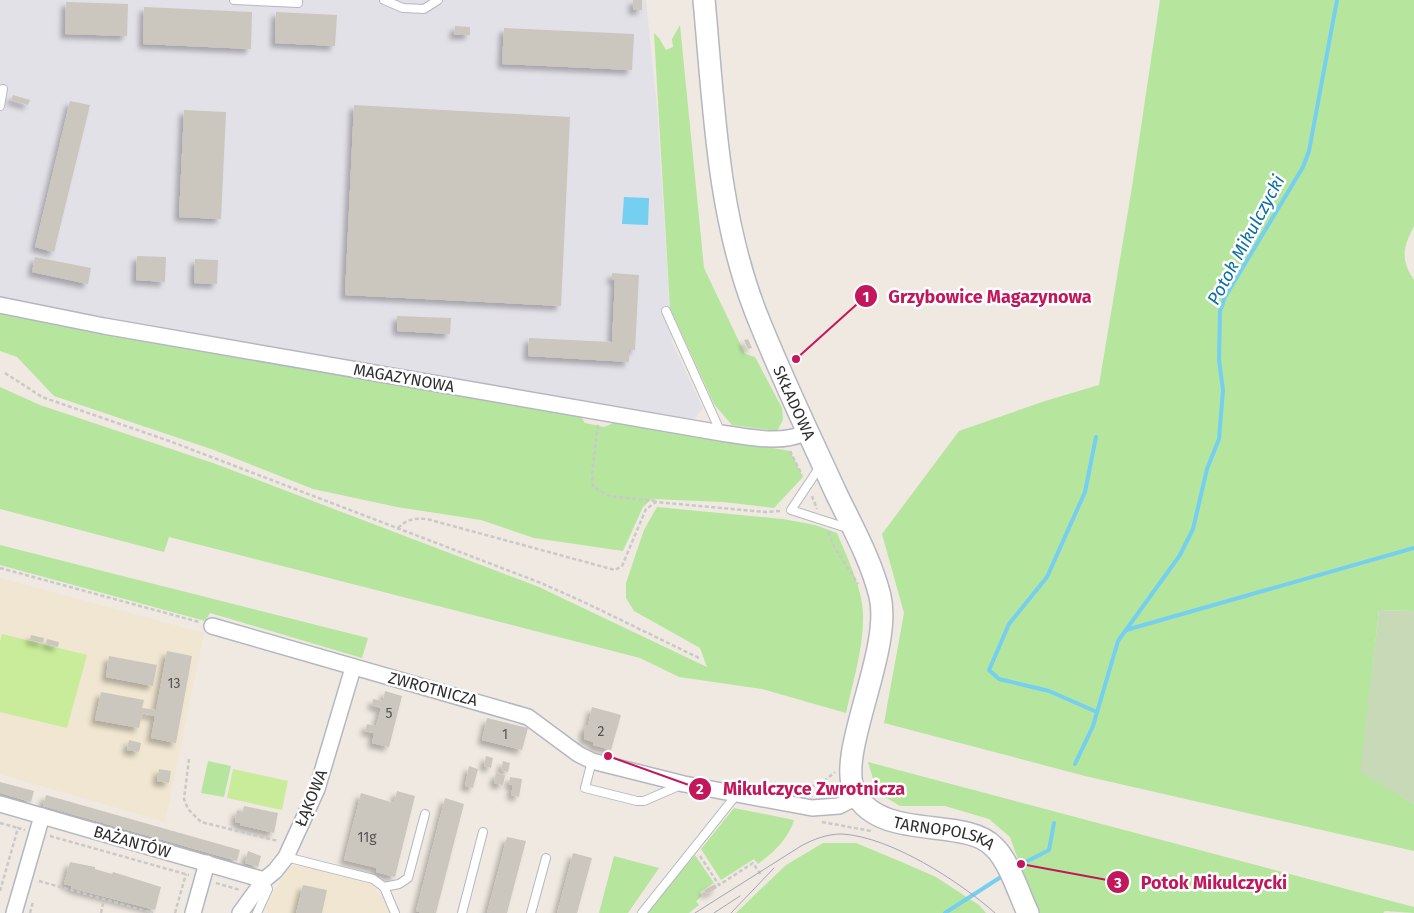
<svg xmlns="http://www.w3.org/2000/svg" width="1414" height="913" viewBox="0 0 1414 913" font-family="'Fira Sans',sans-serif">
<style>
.industrial{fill:#e3e1e8}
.education{fill:#f0e6d1}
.green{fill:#b6e59e}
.cemetery{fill:#c8d9b8}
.pitch{fill:#c9ec9a}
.water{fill:#75cff0}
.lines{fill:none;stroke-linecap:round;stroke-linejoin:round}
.stream{stroke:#75cff0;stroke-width:4}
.building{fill:#cbc7bf;filter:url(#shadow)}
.lane-casing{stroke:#b4b7c1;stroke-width:10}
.street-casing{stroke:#b4b7c1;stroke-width:18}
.secondary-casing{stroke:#b4b7c1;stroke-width:24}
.path{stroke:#c9c9c9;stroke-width:2.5;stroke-dasharray:4 2.5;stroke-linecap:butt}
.lane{stroke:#fff;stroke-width:8}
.street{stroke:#fff;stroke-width:15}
.secondary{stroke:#fff;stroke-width:21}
.tram{stroke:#a3a6b8;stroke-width:1}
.labels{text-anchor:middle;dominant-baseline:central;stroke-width:5;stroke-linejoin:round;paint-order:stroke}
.number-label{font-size:14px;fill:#555452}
.street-label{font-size:16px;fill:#2e2e2e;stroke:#fff}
.water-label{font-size:18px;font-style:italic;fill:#0d6fa3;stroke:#fff}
.leader{fill:none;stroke:#c2185b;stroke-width:2}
.callout-dot{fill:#c2185b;stroke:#fff;stroke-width:2}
.mark-label{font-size:15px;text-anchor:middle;font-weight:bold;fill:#fff}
.callout-label{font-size:18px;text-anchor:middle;font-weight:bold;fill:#c2185b;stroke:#fff;stroke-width:5;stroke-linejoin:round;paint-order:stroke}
</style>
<defs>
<filter id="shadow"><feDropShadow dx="-4.5" dy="4.5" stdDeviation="2.5" flood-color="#0004"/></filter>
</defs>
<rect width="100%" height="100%" fill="#efe9e1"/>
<polygon class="industrial" points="0,0 646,0 657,108 672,342 703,409 693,420 659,415 325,359 0,299"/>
<g class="education">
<polygon points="0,578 204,633 165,822 0,774"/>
<polygon points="297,865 370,883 383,899 389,913 268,913 266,906 288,867"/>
</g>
<g class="green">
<path d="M1160 0H1414V226C1403 248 1400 259 1414 280V611L1379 610 1361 771 1414 804V851L1085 776 884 723 904 613 882 534 959 431 1045 401 1099 385 1132 187Z"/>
<polygon points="680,25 704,268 745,354 755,357 782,408 783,420 777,431 732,425 714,404 670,308 654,33 659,38 666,50 673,47 672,39"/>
<polygon points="0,311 580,415 585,423 604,427 618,421 790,451 803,477 774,508 723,502 652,499 643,507 623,551 534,538 481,520 397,507 313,489 214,450 54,396 17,357 0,351"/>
<path d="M0 387 40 405 213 463 539 587 707 667 700 648 634 611 626 598V583L644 530 657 507 783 519 815 525 837 533C847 558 862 586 863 614 864 647 853 681 846 713L762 689 679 677 640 658 169 537 164 552 0 509Z"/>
<polygon points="0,545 368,638 362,658 210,613 205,621 0,565"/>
<polygon points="208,761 231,766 224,797 201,793"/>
<polygon points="868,762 1414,907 1414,913 1385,911 1383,913 1037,913 1010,837 989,819 945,806 900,806 877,792"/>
<path d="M734 808 794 820C789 838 773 853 758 864L754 859 721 880 701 849Z"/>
<polygon points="823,843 856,843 904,863 936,877 979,905 986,913 736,913 786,865"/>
<polygon points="695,855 714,883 700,892 702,896 696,901 699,905 689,913 647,913"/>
<polygon points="614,856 659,868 628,913 599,913"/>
</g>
<polygon class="cemetery" points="1379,610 1414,611 1414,804 1360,772"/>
<g class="pitch">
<polygon points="2,634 87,655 67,728 0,712 0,641"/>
<polygon points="233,769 288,781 282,810 227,798"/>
</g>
<polygon class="water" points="624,197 649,198 648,225 622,224"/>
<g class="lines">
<g class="stream">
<polyline points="1096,437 1085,492 1047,577 1009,624 989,670 999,679 1049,691 1097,712"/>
<polyline points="1126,630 1414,548"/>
<polyline points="1075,764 1093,726 1118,641 1180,555 1193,529 1207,469 1219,439 1223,390 1219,360 1220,311 1225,297 1303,167 1309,151 1337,0"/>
<polyline points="1016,867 1049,850 1054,823"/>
<polyline points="945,913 1004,875"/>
</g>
</g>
<g class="building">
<rect x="633" y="0" width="9" height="10"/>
<polygon points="66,2 128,4 127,36 65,34"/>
<polygon points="144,7 252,12 251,49 143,44"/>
<polygon points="276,12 337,15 335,46 275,43"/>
<polygon points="455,26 470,27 470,35 454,35"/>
<polygon points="504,28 634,34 632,70 502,64"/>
<polygon points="13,95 30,100 28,105 11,100"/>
<polygon points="70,101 90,105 54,252 35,247"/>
<polygon points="354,105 570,117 561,306 345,295"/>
<polygon points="184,110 226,112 221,219 179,217"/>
<polygon points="137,256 166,257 165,282 136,280"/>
<polygon points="35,257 91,268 88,284 32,272"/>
<polygon points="195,259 218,260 217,284 194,283"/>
<polygon points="612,273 639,275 635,350 629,350 629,362 528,356 529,338 612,342 615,280 612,280"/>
<polygon points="397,316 451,318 450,334 397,331"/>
<polygon points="748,339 752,348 748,349 744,340"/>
<polygon points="31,635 44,638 43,643 30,640"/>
<polygon points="47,639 59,642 58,647 46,644"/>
<polygon points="167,651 192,656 176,743 151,738 155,716 142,713 139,728 95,720 101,692 144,700 142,708 156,710"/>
<polygon points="109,656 157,665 153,686 106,677"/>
<polygon points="385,691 402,696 389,747 372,743 374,733 365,731 367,724 376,726 381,708 372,705 373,699 383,701"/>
<polygon points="592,707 621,715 611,750 593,745 593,742 584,739 584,728 588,725"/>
<polygon points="487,718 528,728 522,750 482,740"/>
<polygon points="129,740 141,743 139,752 127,750"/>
<polygon points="486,756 493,758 491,768 484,766"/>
<polygon points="503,761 510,763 508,772 501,770"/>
<polygon points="469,766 478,769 473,788 465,786"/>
<polygon points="159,769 171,771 169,783 157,781"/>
<polygon points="496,773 505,775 503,785 494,783"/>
<polygon points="510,777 522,779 519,797 511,795 513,785 509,784"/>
<polygon points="0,782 34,791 31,802 0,793"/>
<polygon points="397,791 415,796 395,877 376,872 377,868 344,860 361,793 394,803"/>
<polygon points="46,795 240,850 237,861 43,806"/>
<polygon points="445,798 464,804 436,913 422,913 416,911"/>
<polygon points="244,806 278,813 274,833 240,825 241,823 235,822 237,810 243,812"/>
<polygon points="507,837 526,841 507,913 487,913"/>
<polygon points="248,851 261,856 258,867 245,863"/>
<polygon points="573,853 592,858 577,913 557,913"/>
<polygon points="70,862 95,867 95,869 112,874 113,872 161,887 155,910 71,888 72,886 64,884"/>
<polygon points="715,884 717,888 707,894 704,890"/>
<polygon points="303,885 327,890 322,913 296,913"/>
</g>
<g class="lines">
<g class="lane-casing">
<g id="lane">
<polyline points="234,0 298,3 298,0"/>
<polyline points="384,0 403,8 424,9 438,0"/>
<polyline points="0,106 3,89"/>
<polyline points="666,311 721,433"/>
<polyline points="821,465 791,510 850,529"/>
<polyline points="592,761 585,788 637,801 644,801 681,785"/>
<polyline points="286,857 373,879 384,887 395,913"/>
<polyline points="384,887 399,884 408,878 425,814"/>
<polyline points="257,913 268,889 264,880"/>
<polyline points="462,913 483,832"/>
<polyline points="531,913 546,858"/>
<polyline points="642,913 737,794"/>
</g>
</g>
<g class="street-casing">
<g id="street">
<path d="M0 305 104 326 721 433C751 437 779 445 808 432"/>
<polyline points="212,626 528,717 578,754 592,761 684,784 812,808 839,806 857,797"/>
<polyline points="0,804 264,880"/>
<polyline points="14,913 42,816"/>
<polyline points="193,913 207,863"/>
<polyline points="240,913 264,880 275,871 286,857 317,789 353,668"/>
</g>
</g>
<g class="secondary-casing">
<g id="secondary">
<path id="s1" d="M704 0C714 106 717 213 756 313 780 374 809 434 836 493 852 526 871 560 880 596 893 651 835 755 855 793 881 842 965 816 994 847 1009 861 1019 894 1028 913"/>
</g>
</g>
<g class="path">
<polyline points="5,373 42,397 172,442 541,583 588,604 701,659"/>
<polyline points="598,425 592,473 593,487 609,496 657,501"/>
<polyline points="790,451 802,475"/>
<polyline points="812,496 817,509"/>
<path d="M398 528C407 519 414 518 427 519L615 570 622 566 646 509 656 502 765 512 782 511"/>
<polyline points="828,532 835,548 858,584"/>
<polyline points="0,568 199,622"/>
<polyline points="189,759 184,799 188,809 201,822 278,841"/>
<polyline points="800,791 823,782 835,772"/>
<polyline points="822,822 871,831"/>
<polyline points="0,823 18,828"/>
<polyline points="50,836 189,875"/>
<polyline points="700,856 719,885 753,863 761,875"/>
<polyline points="39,881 153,913"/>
<polyline points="216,883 240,890"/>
<polyline points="0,891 18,828 25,830"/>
<polyline points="30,913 33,902"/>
<polyline points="101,913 104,899"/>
<polyline points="175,913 186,874"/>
</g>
<use href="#lane" class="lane"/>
<use href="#street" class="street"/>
<use href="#secondary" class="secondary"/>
<g class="tram">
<path d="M695 913 801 846C814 839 827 834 842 834 891 837 959 881 995 913"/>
<polyline points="714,913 740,896"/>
<polyline points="731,913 774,868"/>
</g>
</g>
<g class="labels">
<g class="number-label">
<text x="174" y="683">13</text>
<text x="389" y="713">5</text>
<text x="601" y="731">2</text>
<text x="505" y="734">1</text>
<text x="367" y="837">11g</text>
</g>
<g class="street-label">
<text transform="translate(404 378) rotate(10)">MAGAZYNOWA</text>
<text stroke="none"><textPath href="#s1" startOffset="416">SKŁADOWA</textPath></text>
<text transform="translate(433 689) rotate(15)">ZWROTNICZA</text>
<text transform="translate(311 798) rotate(-68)">ŁĄKOWA</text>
<text stroke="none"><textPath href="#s1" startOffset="930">TARNOPOLSKA</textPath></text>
<text transform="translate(132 842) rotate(16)">BAŻANTÓW</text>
</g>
<g class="water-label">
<text transform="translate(1246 240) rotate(-62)">Potok Mikulczycki</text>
</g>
</g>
<path class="leader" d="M796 359L866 296M608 756L700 789M1021 864L1118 882"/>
<g class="callout-dot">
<circle cx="796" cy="359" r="5"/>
<circle cx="608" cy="756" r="5"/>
<circle cx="1021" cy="864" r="5"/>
<circle cx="866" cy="296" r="12"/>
<circle cx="700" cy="789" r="12"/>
<circle cx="1118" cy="882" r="12"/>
</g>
<g class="mark-label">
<text x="866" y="302">1</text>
<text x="700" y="794">2</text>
<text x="1118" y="888">3</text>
</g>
<g class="callout-label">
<text x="990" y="303">Grzybowice Magazynowa</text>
<text x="814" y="795">Mikulczyce Zwrotnicza</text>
<text x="1214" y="889">Potok Mikulczycki</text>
</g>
</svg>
